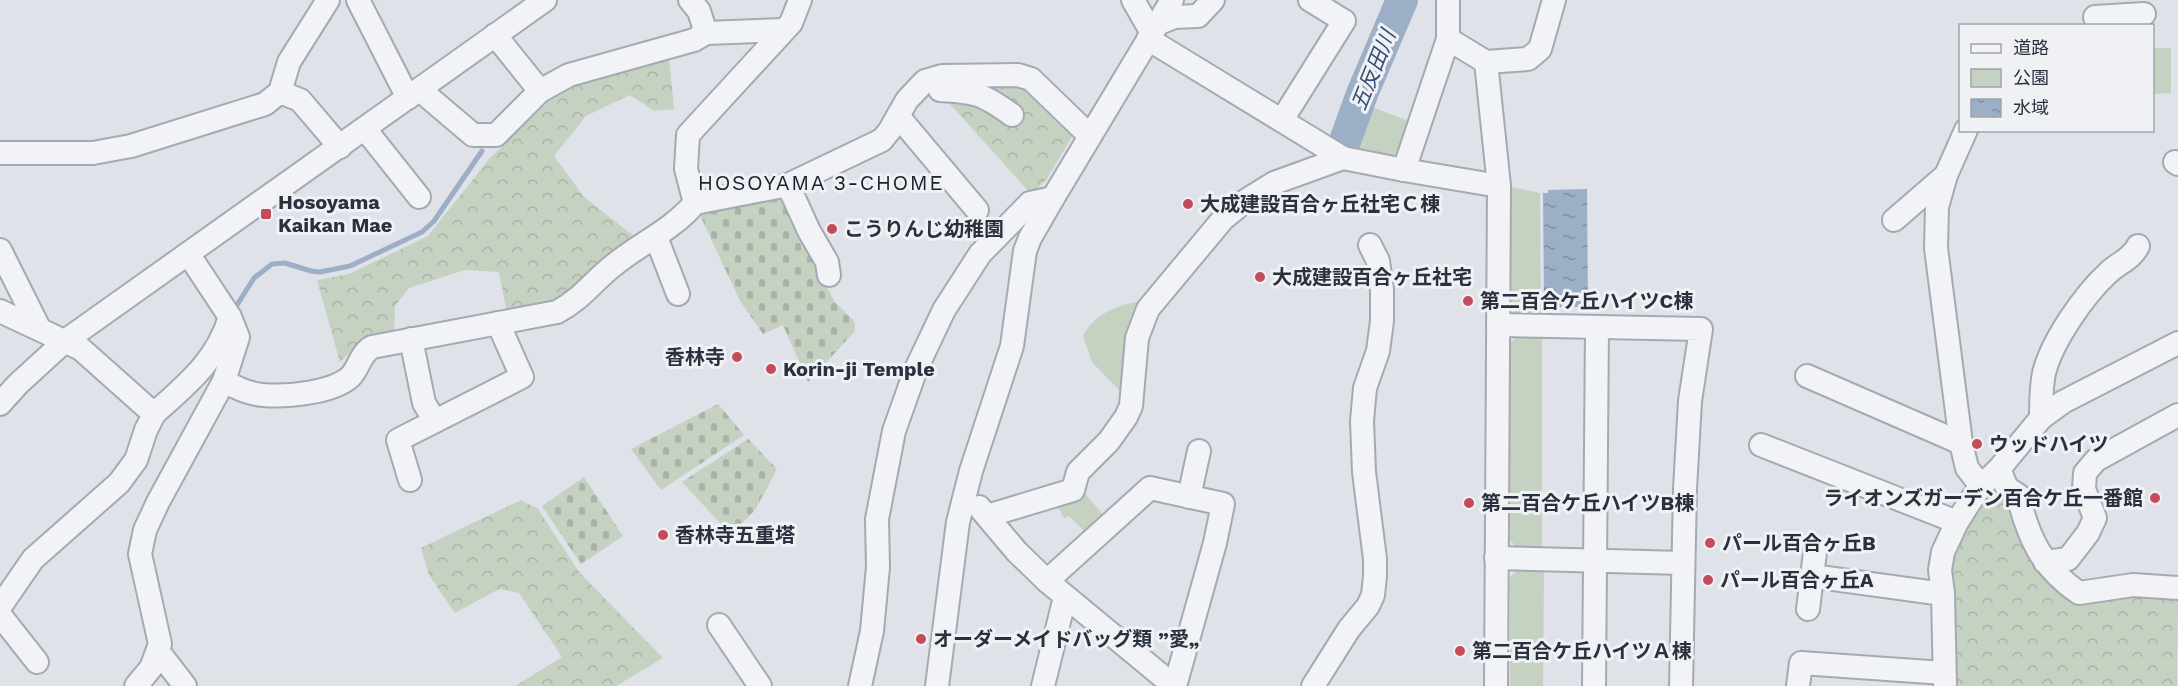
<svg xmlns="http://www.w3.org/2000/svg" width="2178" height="686" viewBox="0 0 2178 686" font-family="'Work Sans','Noto Sans JP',sans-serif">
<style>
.forest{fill:url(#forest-crowns)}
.cemetery{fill:url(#cemetery-stones)}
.park{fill:#c5d1c1}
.water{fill:url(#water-ripples)}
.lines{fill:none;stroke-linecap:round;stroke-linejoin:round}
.stream{stroke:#9cafc6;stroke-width:5}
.river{stroke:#9cafc6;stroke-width:32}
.minor-casing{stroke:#a5a9b2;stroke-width:26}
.minor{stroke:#f2f3f6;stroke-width:22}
.poi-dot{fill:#c64b5a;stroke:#eff1f5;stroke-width:2}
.labels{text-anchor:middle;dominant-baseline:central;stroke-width:6;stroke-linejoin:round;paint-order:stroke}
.poi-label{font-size:20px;font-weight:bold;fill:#29303e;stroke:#eff1f5;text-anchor:start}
.water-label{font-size:21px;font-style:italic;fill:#354e70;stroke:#eff1f5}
.neighbourhood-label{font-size:21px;letter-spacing:1.5px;fill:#1b212f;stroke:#eff1f5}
</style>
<defs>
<pattern id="forest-crowns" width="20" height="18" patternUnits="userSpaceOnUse" patternTransform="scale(1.5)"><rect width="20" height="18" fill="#c5d1c1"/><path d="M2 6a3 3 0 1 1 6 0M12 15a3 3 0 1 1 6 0" fill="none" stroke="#a9b4a7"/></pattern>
<pattern id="cemetery-stones" width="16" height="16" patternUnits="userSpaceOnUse" patternTransform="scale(1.5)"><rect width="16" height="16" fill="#c5d1c1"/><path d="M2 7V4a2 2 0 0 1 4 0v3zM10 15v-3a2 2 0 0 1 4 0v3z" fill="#a9b4a7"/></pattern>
<pattern id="water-ripples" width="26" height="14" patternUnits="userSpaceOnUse" patternTransform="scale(1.5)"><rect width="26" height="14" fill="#9cafc6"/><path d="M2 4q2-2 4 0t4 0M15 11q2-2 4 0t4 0" fill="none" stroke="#7f8fa2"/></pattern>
</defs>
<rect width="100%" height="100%" fill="#dfe2e8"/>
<g class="forest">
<polygon points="669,57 674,109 654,111 630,95 586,116 554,156 584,197 635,237 568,297 550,305 507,314 499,272 465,270 409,288 395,306 394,334 362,340 340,362 317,280 349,274 428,236 490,158 548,102 576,86"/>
<polygon points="1018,83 1023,84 1057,117 1073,135 1046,180 1031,194 940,93"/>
<polygon points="1992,488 2011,500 2046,577 2057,591 2075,602 2128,593 2178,595 2177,686 1950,686 1947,569 1962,525"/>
<polygon points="521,500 538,509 579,572 663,658 616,686 515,686 562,657 519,593 499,589 455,613 429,575 421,548"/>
</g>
<g class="cemetery">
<polygon points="777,195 783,200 790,222 835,302 854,321 855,331 808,382 783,325 763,334 740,301 698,211"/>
<polygon points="718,404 744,435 661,490 631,449"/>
<polygon points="748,439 777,469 755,510 731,535 682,482"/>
<polygon points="584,477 623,536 581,564 542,506"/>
</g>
<g class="park">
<polygon points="2153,48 2171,48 2171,93 2153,94"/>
<polygon points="1366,105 1414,123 1404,150 1390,157 1361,151 1351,146"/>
<polygon points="1511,187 1540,193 1541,318 1520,318 1511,308"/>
<path d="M1137 302H1144L1125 352 1122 393 1092 362 1083 336C1094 315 1114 306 1137 302Z"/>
<polygon points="1522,333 1542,333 1542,550 1518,549 1510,540 1510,343"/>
<polygon points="1080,488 1106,518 1088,535 1069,516 1064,518 1055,502"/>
<polygon points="1518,568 1544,569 1543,686 1510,686 1510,578"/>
</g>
<polygon class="water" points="1587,189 1588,307 1544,307 1543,193 1548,193 1548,190"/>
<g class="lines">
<polyline class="stream" points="237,305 254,278 272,264 285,263 311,271 320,272 350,266 422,232 434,221 482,151"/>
<polyline class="river" points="1345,141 1362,94 1402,0"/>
<g class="minor-casing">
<g id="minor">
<polyline points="358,0 408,98"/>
<polyline points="690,0 699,11 706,33"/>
<polyline points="1133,0 1152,33"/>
<polyline points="2095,17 2144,14"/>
<polyline points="1157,24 1174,17 1198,16 1213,0"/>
<polyline points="495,35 540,91"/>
<polyline points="1148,39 1343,158 1404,170 1499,186"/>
<polyline points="1448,39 1486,62 1499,186 1496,686"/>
<polyline points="1486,62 1528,59 1540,49 1554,0"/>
<polyline points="420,90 473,135 496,135 540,91 569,75 694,40 706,33 783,30"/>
<path d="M940 90C977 92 983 94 1012 115"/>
<polyline points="280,92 300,100 340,147"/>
<polyline points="898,116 977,210"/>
<polyline points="1282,120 1344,21 1310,0"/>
<polyline points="365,129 419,197"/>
<polyline points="1966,130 1946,175 1937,207 1936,248 1961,443 1967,468 1981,486"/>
<polyline points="0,153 93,153 131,146 265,104 280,92 289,62 328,0"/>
<polyline points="2175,162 2178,164"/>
<polyline points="1404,170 1448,39 1448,0"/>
<polyline points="788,185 809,231 827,262 829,275"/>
<polyline points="695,203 686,169 688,135 791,23 800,0"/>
<polyline points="1894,220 1946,175"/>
<polyline points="656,237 678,294"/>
<polyline points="0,250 39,328"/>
<polyline points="0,311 81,349 154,414 146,430 136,460 119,483 33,559 0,607"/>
<polyline points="1498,325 1701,329 1690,401 1685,489 1681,686"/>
<polyline points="411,339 424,403 435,421"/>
<polyline points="1807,376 1961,443"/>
<path d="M224 381C236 388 249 394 263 395 286 397 332 393 350 377 359 368 360 354 372 347L557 312C582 299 593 281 614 265 641 243 672 230 695 203L788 185 882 140 890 130 907 100 925 81 942 76 1018 75 1031 79 1090 136"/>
<polyline points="0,404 18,384 65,341 545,0"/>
<path d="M154 414C188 383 216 362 230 317"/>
<path d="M2041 418C2041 403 2041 388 2044 373 2052 341 2084 295 2108 273 2118 263 2132 259 2138 246"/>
<polyline points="1761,445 1957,522"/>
<path d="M1999 469 2007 488 2018 495C2028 537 2042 568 2079 593L2133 585 2178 588"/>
<polyline points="410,480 398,440 522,377 498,323"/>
<polyline points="1189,497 1199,451"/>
<polyline points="979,507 1017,552 1047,581 1174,686"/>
<polyline points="987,516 1073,490 1078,472 1109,441 1126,417 1131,406 1137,338 1148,309 1223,219 1245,201 1274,183 1343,158"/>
<polyline points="1496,558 1683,563"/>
<polyline points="2045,562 2068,559 2088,533 2095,518 2084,489 2085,473 2096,460 2178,415"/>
<polyline points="1812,576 1943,594"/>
<polyline points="1047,581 1150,488 1223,504 1215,543 1175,686"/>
<polyline points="1808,609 1815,552"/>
<polyline points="0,615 37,662"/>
<polyline points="719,625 760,686"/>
<polyline points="158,651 185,686"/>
<polyline points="136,686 151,668 160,644 140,554 145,530 158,502 224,381 238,337 230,317 189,255"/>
<polyline points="860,686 872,631 878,567 877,519 894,431 916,369 944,310 980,254 1030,203 1053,198"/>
<polyline points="937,686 958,522 971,471 1012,346 1025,251 1030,238 1053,198 1172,0"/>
<polyline points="1043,686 1065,597"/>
<polyline points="1313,686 1349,629 1368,606 1373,595 1375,576 1375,559 1364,472 1362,421 1365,388 1378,351 1382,321 1382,289 1378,261 1370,245"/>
<polyline points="1594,686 1597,327"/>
<polyline points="1798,686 1801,663 1944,673"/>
<polyline points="1945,686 1943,594 1940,570 1943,552 1957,522 1971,500 1981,486 1999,469 2041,418 2063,402 2178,343"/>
</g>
</g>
<use href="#minor" class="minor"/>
</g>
<g class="poi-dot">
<circle cx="1188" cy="204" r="6"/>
<rect x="260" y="208" width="12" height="12" rx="3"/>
<circle cx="832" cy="229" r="6"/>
<circle cx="1260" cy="277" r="6"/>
<circle cx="1468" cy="301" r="6"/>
<circle cx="737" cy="357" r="6"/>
<circle cx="771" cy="369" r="6"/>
<circle cx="1977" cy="444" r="6"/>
<circle cx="2155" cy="498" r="6"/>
<circle cx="1469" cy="503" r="6"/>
<circle cx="663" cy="535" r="6"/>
<circle cx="1710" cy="543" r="6"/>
<circle cx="1708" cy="580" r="6"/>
<circle cx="921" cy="639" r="6"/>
<circle cx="1460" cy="651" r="6"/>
</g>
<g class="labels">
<g class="poi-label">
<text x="278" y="202">Hosoyama<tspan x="278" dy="23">Kaikan Mae</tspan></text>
<text x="1200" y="204">大成建設百合ヶ丘社宅Ｃ棟</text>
<text x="844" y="229">こうりんじ幼稚園</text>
<text x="1272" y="277">大成建設百合ヶ丘社宅</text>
<text x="1480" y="301">第二百合ケ丘ハイツC棟</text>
<text x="725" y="357" text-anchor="end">香林寺</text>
<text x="783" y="369">Korin-ji Temple</text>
<text x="1989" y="444">ウッドハイツ</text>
<text x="2143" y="498" text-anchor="end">ライオンズガーデン百合ケ丘一番館</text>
<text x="1481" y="503">第二百合ケ丘ハイツB棟</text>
<text x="675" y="535">香林寺五重塔</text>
<text x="1722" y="543">パール百合ヶ丘B</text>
<text x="1720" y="580">パール百合ヶ丘A</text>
<text x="933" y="639">オーダーメイドバッグ類 ”愛„</text>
<text x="1472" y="651">第二百合ケ丘ハイツＡ棟</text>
</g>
<g class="water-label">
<text transform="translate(1373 70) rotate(-68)">五反田川</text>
</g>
<g class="neighbourhood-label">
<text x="821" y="182">HOSOYAMA 3-CHOME</text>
</g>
</g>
<rect x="1959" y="24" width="195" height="108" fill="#eff1f5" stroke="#a0a4ac" stroke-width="1.5"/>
<rect x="1971" y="44" width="30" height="9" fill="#f2f3f6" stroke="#a0a4ac" stroke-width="1.5"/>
<text x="2013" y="54" font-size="18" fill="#29303e">道路</text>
<rect x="1971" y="69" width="30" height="18" fill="#c5d1c1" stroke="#a0a4ac" stroke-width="1.5"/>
<text x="2013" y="84" font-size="18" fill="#29303e">公園</text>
<rect x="1971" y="99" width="30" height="18" fill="url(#water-ripples)" stroke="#a0a4ac" stroke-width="1.5"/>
<text x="2013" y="114" font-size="18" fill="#29303e">水域</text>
</svg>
